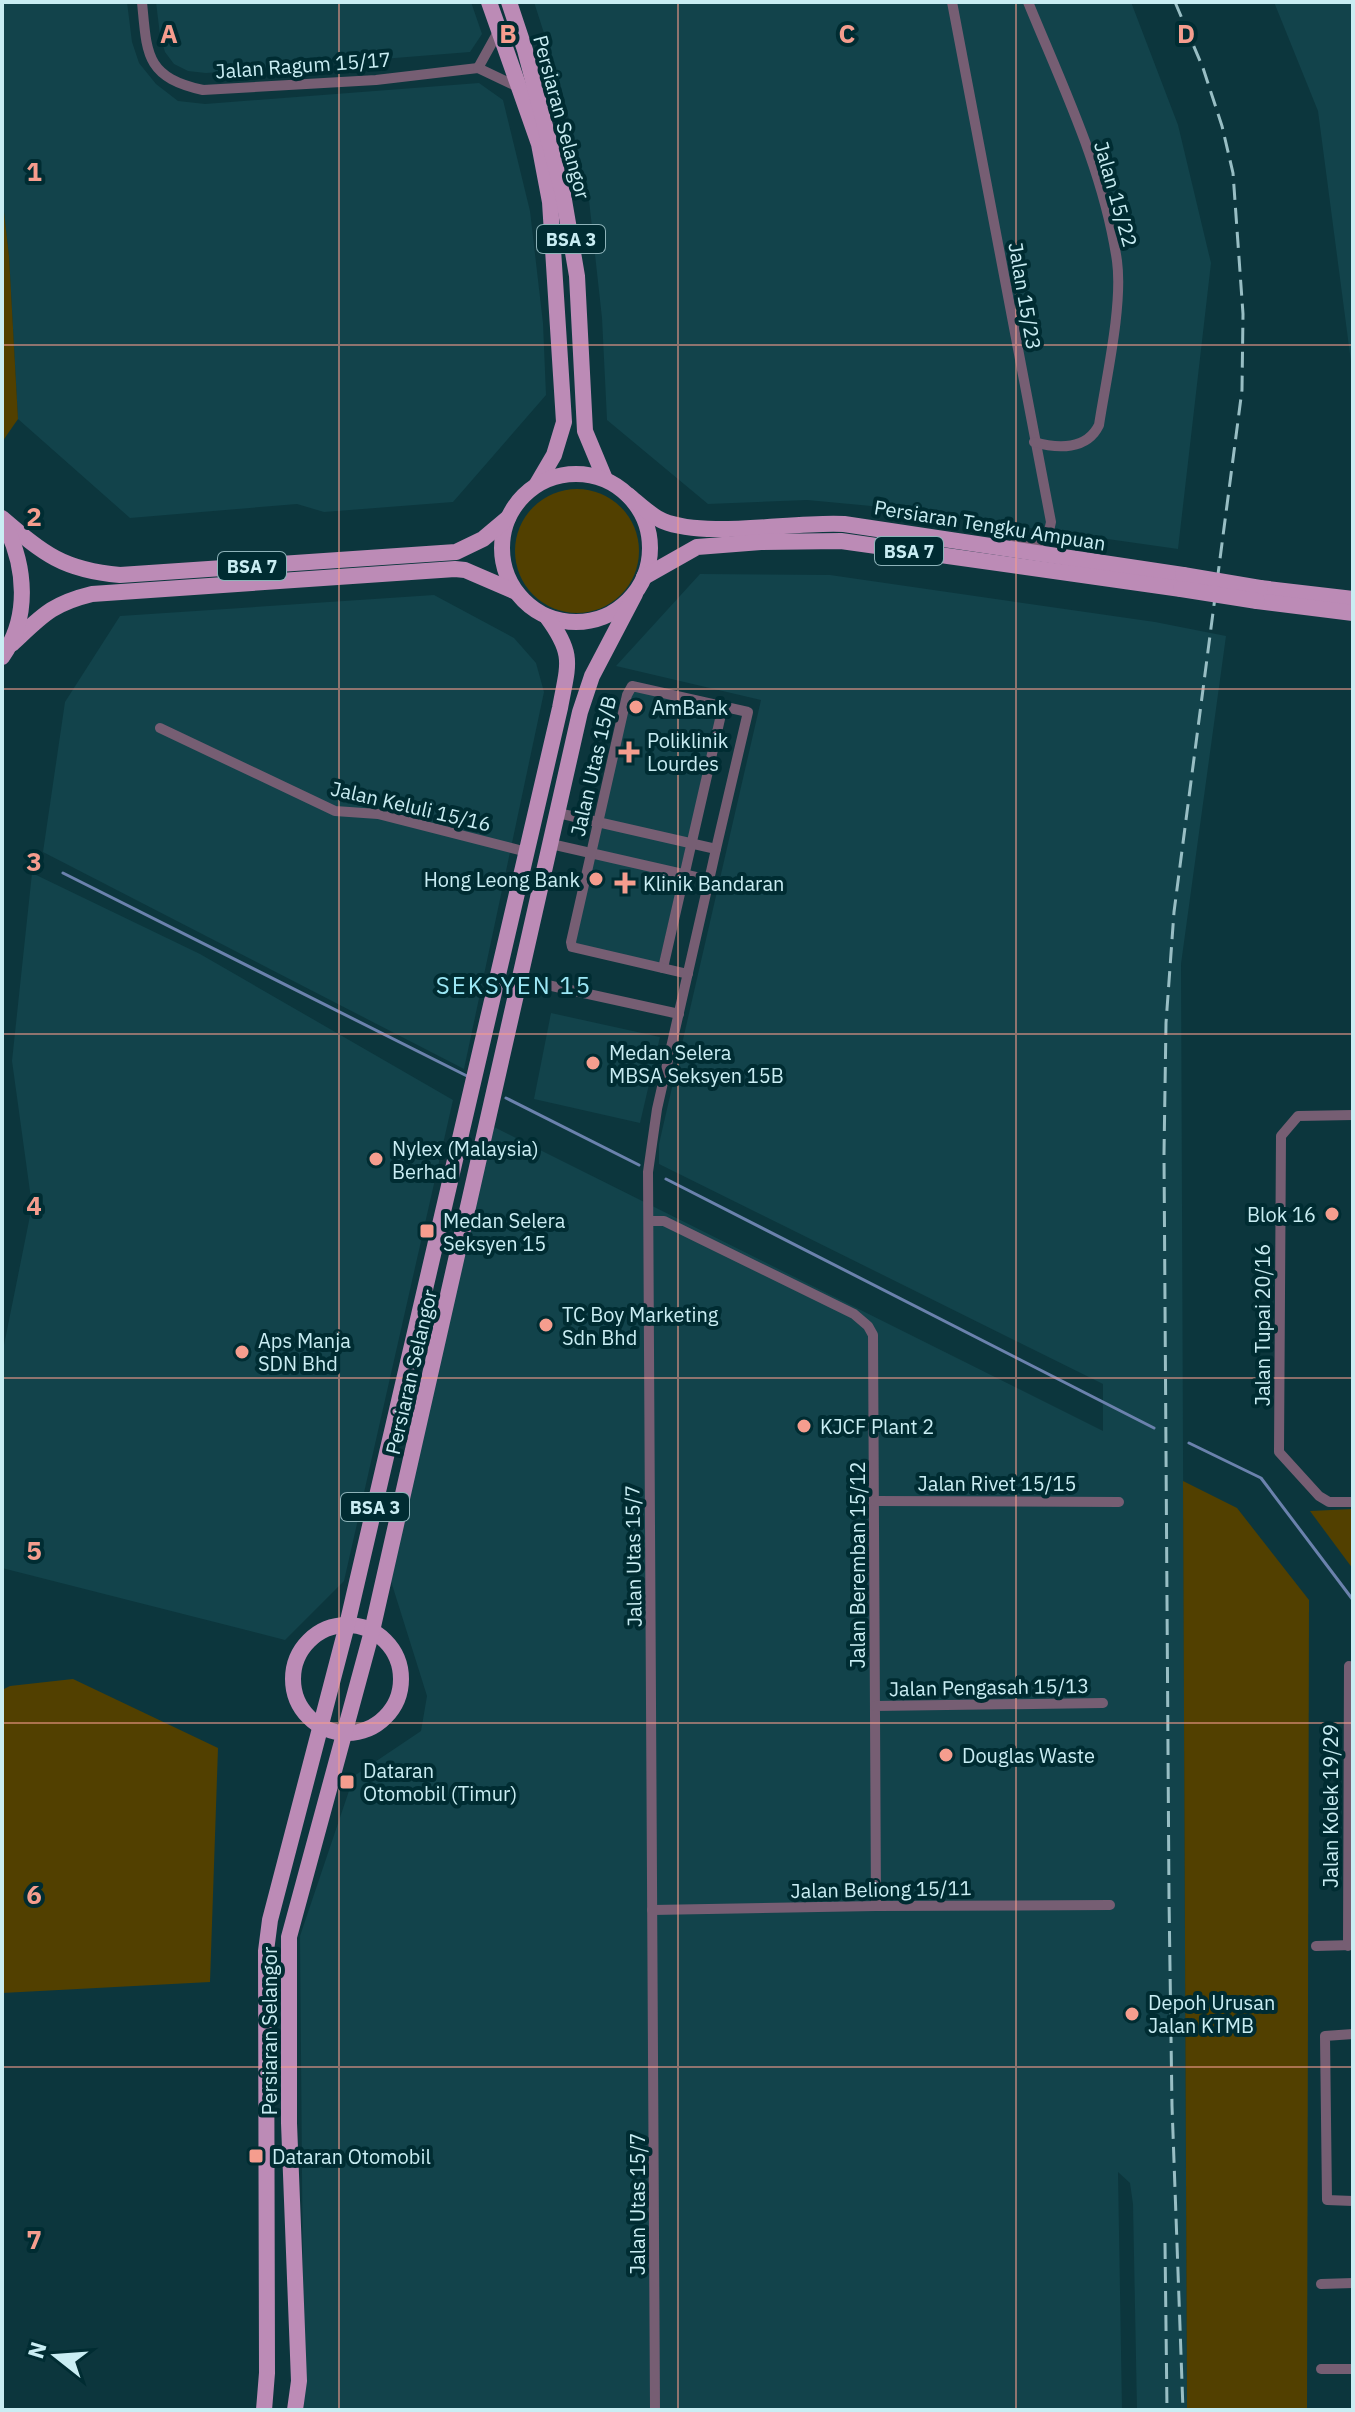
<svg xmlns="http://www.w3.org/2000/svg" width="1355" height="2412" viewBox="0 0 1355 2412" font-family="'IBM Plex Sans',sans-serif">
<style>
.built{fill:#12434b}
.green{fill:#524000}
.lines{fill:none;stroke-linecap:round;stroke-linejoin:round}
.stream{stroke:#6b82ad;stroke-width:3}
.street{stroke:#765e73;stroke-width:10}
.primary{stroke:#bc8bb6;stroke-width:16}
.rail{stroke:#98bec4;stroke-width:3;stroke-dasharray:16 8;stroke-linecap:butt}
.primary-bridge{stroke:#bc8bb6;stroke-width:16}
.grid{fill:none;stroke:#f59d8e;stroke-width:2;stroke-opacity:0.55}
.poi-dot{fill:#f59d8e;stroke:#002c32;stroke-width:3}
.labels{text-anchor:middle;dominant-baseline:central;stroke-width:8;stroke-linejoin:round;paint-order:stroke}
.shield{fill:#002c32;stroke:#8db3b9;stroke-width:2}
.shield-label{font-size:18px;font-weight:bold;fill:#c9edf3}
.street-label{font-size:20px;fill:#c9edf3;stroke:#002c32}
.poi-label{font-size:20px;fill:#c9edf3;stroke:#002c32;text-anchor:start}
.quarter-label{font-size:24px;letter-spacing:2px;fill:#9be7f5;stroke:#002c32}
.grid-label{font-size:26px;text-anchor:middle;font-weight:bold;fill:#f59d8e;stroke:#002c32;stroke-width:8;stroke-linejoin:round;paint-order:stroke}
</style>
<rect width="100%" height="100%" fill="#0c363d"/>
<g class="built">
<polygon points="2,2 127,2 132,42 139,63 156,84 178,101 205,104 479,83 503,100 530,211 543,323 546,395 453,502 324,512 297,504 130,518 18,419 9,256 2,195"/>
<polygon points="156,2 471,2 482,34 470,52 206,73 188,71 174,64 165,52 160,35"/>
<polygon points="534,2 1131,2 1178,125 1211,263 1178,549 882,507 807,500 708,504 607,420 602,318 589,200 560,83"/>
<polygon points="1274,2 1353,2 1353,377 1318,111"/>
<polygon points="700,574 830,575 1155,622 1226,636 1181,964 1187,2410 1137,2410 1133,2204 1130,2183 1118,2172 1122,2410 304,2410 300,1936 354,1776 421,1731 427,1696 390,1578 490,1125 1103,1431 1103,1384 659,1164 659,1144 761,700 616,666"/>
<polygon points="434,595 514,638 536,663 544,692 464,1069 43,852 65,702 120,616"/>
<polygon points="634,691 718,709 659,964 574,943 630,697"/>
<polygon points="32,873 200,954 453,1100 344,1581 285,1640 2,1568 2,1355 32,1206 12,1061"/>
<polygon points="551,1013 660,1037 640,1123 534,1099"/>
</g>
<g class="green">
<polygon points="2,195 9,256 18,419 2,442"/>
<circle cx="577" cy="551" r="62"/>
<polygon points="1183,1481 1237,1508 1309,1600 1307,2410 1187,2410"/>
<polygon points="1353,1509 1353,1569 1310,1511"/>
<polygon points="73,1679 218,1748 210,1982 2,1993 2,1690 10,1686"/>
</g>
<g class="lines">
<g class="stream">
<polyline points="63,873 467,1076"/>
<polyline points="506,1098 639,1165"/>
<polyline points="666,1179 1154,1428"/>
<polyline points="1189,1443 1261,1478 1353,1600"/>
</g>
<g class="street">
<path d="M142 2C147 54 145 77 203 90L376 80 478 68 518 87"/>
<polyline points="952,2 1051,522 1049,531 1042,541 1014,544"/>
<path d="M1028 2C1062 85 1104 171 1117 261 1123 305 1106 379 1099 425 1087 450 1058 449 1034 442"/>
<polyline points="478,68 498,32"/>
<polyline points="160,728 335,811 378,814 527,852"/>
<polyline points="558,813 716,849"/>
<polyline points="551,844 709,880"/>
<polyline points="663,968 723,706"/>
<polyline points="520,979 679,1014"/>
<polyline points="1353,1115 1298,1116 1281,1136 1279,1452 1319,1496 1329,1502 1353,1502"/>
<polyline points="649,1221 664,1221 854,1314 868,1326 873,1335 876,1906"/>
<polyline points="875,1501 1119,1502"/>
<polyline points="875,1706 1103,1703"/>
<polyline points="652,1910 876,1906 1110,1905"/>
<polyline points="1316,1946 1353,1945"/>
<polyline points="1348,1946 1349,1666"/>
<polyline points="1353,2034 1325,2036 1327,2200 1353,2201"/>
<polyline points="1321,2284 1353,2283"/>
<polyline points="1321,2369 1353,2369"/>
<polyline points="655,2410 648,1172 657,1109 712,867 716,849 748,712 632,686 627,695 571,942 572,947 688,974"/>
</g>
<g class="primary">
<polyline points="489,2 539,144 550,202 564,422 554,455 537,484"/>
<polyline points="509,2 525,50 563,194 577,276 585,431 605,479"/>
<circle cx="576" cy="548" r="74"/>
<path d="M628 495C639 504 651 516 663 521 707 539 793 521 844 524L1183 575"/>
<path d="M2 518C44 554 63 570 120 575L456 552 483 539 508 518"/>
<polyline points="644,577 697,547 761,542 841,541 1181,589"/>
<polyline points="1260,588 1353,599"/>
<polyline points="1257,601 1353,613"/>
<path d="M12 644C42 616 51 604 92 594L455 569 465 570 516 592"/>
<path d="M2 657C30 618 26 567 5 525"/>
<circle cx="347" cy="1679" r="54"/>
<path d="M264 2410 267 2373 266 1951 270 1920 347 1625 560 708C568 664 575 655 547 617"/>
<polyline points="295,2410 299,2381 289,2123 289,1937 372,1631 580,712 592,676 635,594"/>
</g>
<g class="rail">
<polyline points="1175,2 1203,68 1222,126 1233,173 1243,314 1242,390 1174,912 1166,1023 1164,1154 1169,1898 1172,2106 1183,2410"/>
<polyline points="1165,2243 1167,2410"/>
</g>
<g class="primary-bridge">
<polyline points="1183,575 1260,588"/>
<polyline points="1181,589 1257,601"/>
</g>
</g>
<path class="grid" d="M339 2V2410M678 2V2410M1016 2V2410M2 345H1353M2 689H1353M2 1034H1353M2 1378H1353M2 1723H1353M2 2067H1353"/>
<g class="poi-dot">
<circle cx="636" cy="707" r="8"/>
<path d="M625 740h8v8h8v8h-8v8h-8v-8h-8v-8h8z"/>
<circle cx="596" cy="879" r="8"/>
<path d="M621 871h8v8h8v8h-8v8h-8v-8h-8v-8h8z"/>
<circle cx="593" cy="1063" r="8"/>
<circle cx="376" cy="1159" r="8"/>
<circle cx="1332" cy="1214" r="8"/>
<rect x="419" y="1223" width="16" height="16" rx="4"/>
<circle cx="546" cy="1325" r="8"/>
<circle cx="242" cy="1352" r="8"/>
<circle cx="804" cy="1426" r="8"/>
<circle cx="946" cy="1755" r="8"/>
<rect x="339" y="1774" width="16" height="16" rx="4"/>
<circle cx="1132" cy="2014" r="8"/>
<rect x="248" y="2148" width="16" height="16" rx="4"/>
</g>
<g class="labels">
<g class="shield">
<rect x="537" y="225" width="68" height="28" rx="6"/>
<rect x="875" y="537" width="68" height="28" rx="6"/>
<rect x="218" y="552" width="68" height="28" rx="6"/>
<rect x="341" y="1493" width="68" height="28" rx="6"/>
</g>
<g class="shield-label">
<text x="571" y="239">BSA 3</text>
<text x="909" y="551">BSA 7</text>
<text x="252" y="566">BSA 7</text>
<text x="375" y="1507">BSA 3</text>
</g>
<g class="street-label">
<text transform="translate(303 65) rotate(-4)">Jalan Ragum 15/17</text>
<text transform="translate(562 117) rotate(75)">Persiaran Selangor</text>
<text transform="translate(1116 194) rotate(74)">Jalan 15/22</text>
<text transform="translate(1025 296) rotate(80)">Jalan 15/23</text>
<text transform="translate(990 525) rotate(9)">Persiaran Tengku Ampuan</text>
<text transform="translate(593 766) rotate(-77)">Jalan Utas 15/B</text>
<text transform="translate(411 806) rotate(13)">Jalan Keluli 15/16</text>
<text transform="translate(1262 1325) rotate(-90)">Jalan Tupai 20/16</text>
<text transform="translate(411 1372) rotate(-77)">Persiaran Selangor</text>
<text x="997" y="1483">Jalan Rivet 15/15</text>
<text transform="translate(633 1556) rotate(-91)">Jalan Utas 15/7</text>
<text transform="translate(857 1565) rotate(-90)">Jalan Beremban 15/12</text>
<text transform="translate(989 1687) rotate(-1)">Jalan Pengasah 15/13</text>
<text transform="translate(1330 1806) rotate(-90)">Jalan Kolek 19/29</text>
<text transform="translate(881 1889) rotate(-1)">Jalan Beliong 15/11</text>
<text transform="translate(269 2031) rotate(-90)">Persiaran Selangor</text>
<text transform="translate(637 2204) rotate(-90)">Jalan Utas 15/7</text>
</g>
<g class="poi-label">
<text x="652" y="707">AmBank</text>
<text x="647" y="740">Poliklinik<tspan x="647" dy="23">Lourdes</tspan></text>
<text x="580" y="879" text-anchor="end">Hong Leong Bank</text>
<text x="643" y="883">Klinik Bandaran</text>
<text x="609" y="1052">Medan Selera<tspan x="609" dy="23">MBSA Seksyen 15B</tspan></text>
<text x="392" y="1148">Nylex (Malaysia)<tspan x="392" dy="23">Berhad</tspan></text>
<text x="1316" y="1214" text-anchor="end">Blok 16</text>
<text x="443" y="1220">Medan Selera<tspan x="443" dy="23">Seksyen 15</tspan></text>
<text x="562" y="1314">TC Boy Marketing<tspan x="562" dy="23">Sdn Bhd</tspan></text>
<text x="258" y="1340">Aps Manja<tspan x="258" dy="23">SDN Bhd</tspan></text>
<text x="820" y="1426">KJCF Plant 2</text>
<text x="962" y="1755">Douglas Waste</text>
<text x="363" y="1770">Dataran<tspan x="363" dy="23">Otomobil (Timur)</tspan></text>
<text x="1148" y="2002">Depoh Urusan<tspan x="1148" dy="23">Jalan KTMB</tspan></text>
<text x="272" y="2156">Dataran Otomobil</text>
</g>
<g class="quarter-label">
<text x="514" y="985">SEKSYEN 15</text>
</g>
</g>
<g class="grid-label">
<text x="169" y="43">A</text>
<text x="508" y="43">B</text>
<text x="847" y="43">C</text>
<text x="1186" y="43">D</text>
<text x="34" y="181">1</text>
<text x="34" y="526">2</text>
<text x="34" y="871">3</text>
<text x="34" y="1215">4</text>
<text x="34" y="1560">5</text>
<text x="34" y="1904">6</text>
<text x="34" y="2249">7</text>
</g>
<rect width="1355" height="2412" fill="none" stroke="#c9edf3" stroke-width="8"/>
<g transform="translate(56 2356) rotate(287)" stroke="#002c32" stroke-width="6" paint-order="stroke">
<path d="M0-6L14 30L0 20L-14 30Z" fill="#c9edf3"/>
<text y="-12" font-size="22" font-weight="bold" text-anchor="middle" fill="#c9edf3">N</text>
</g>
</svg>
